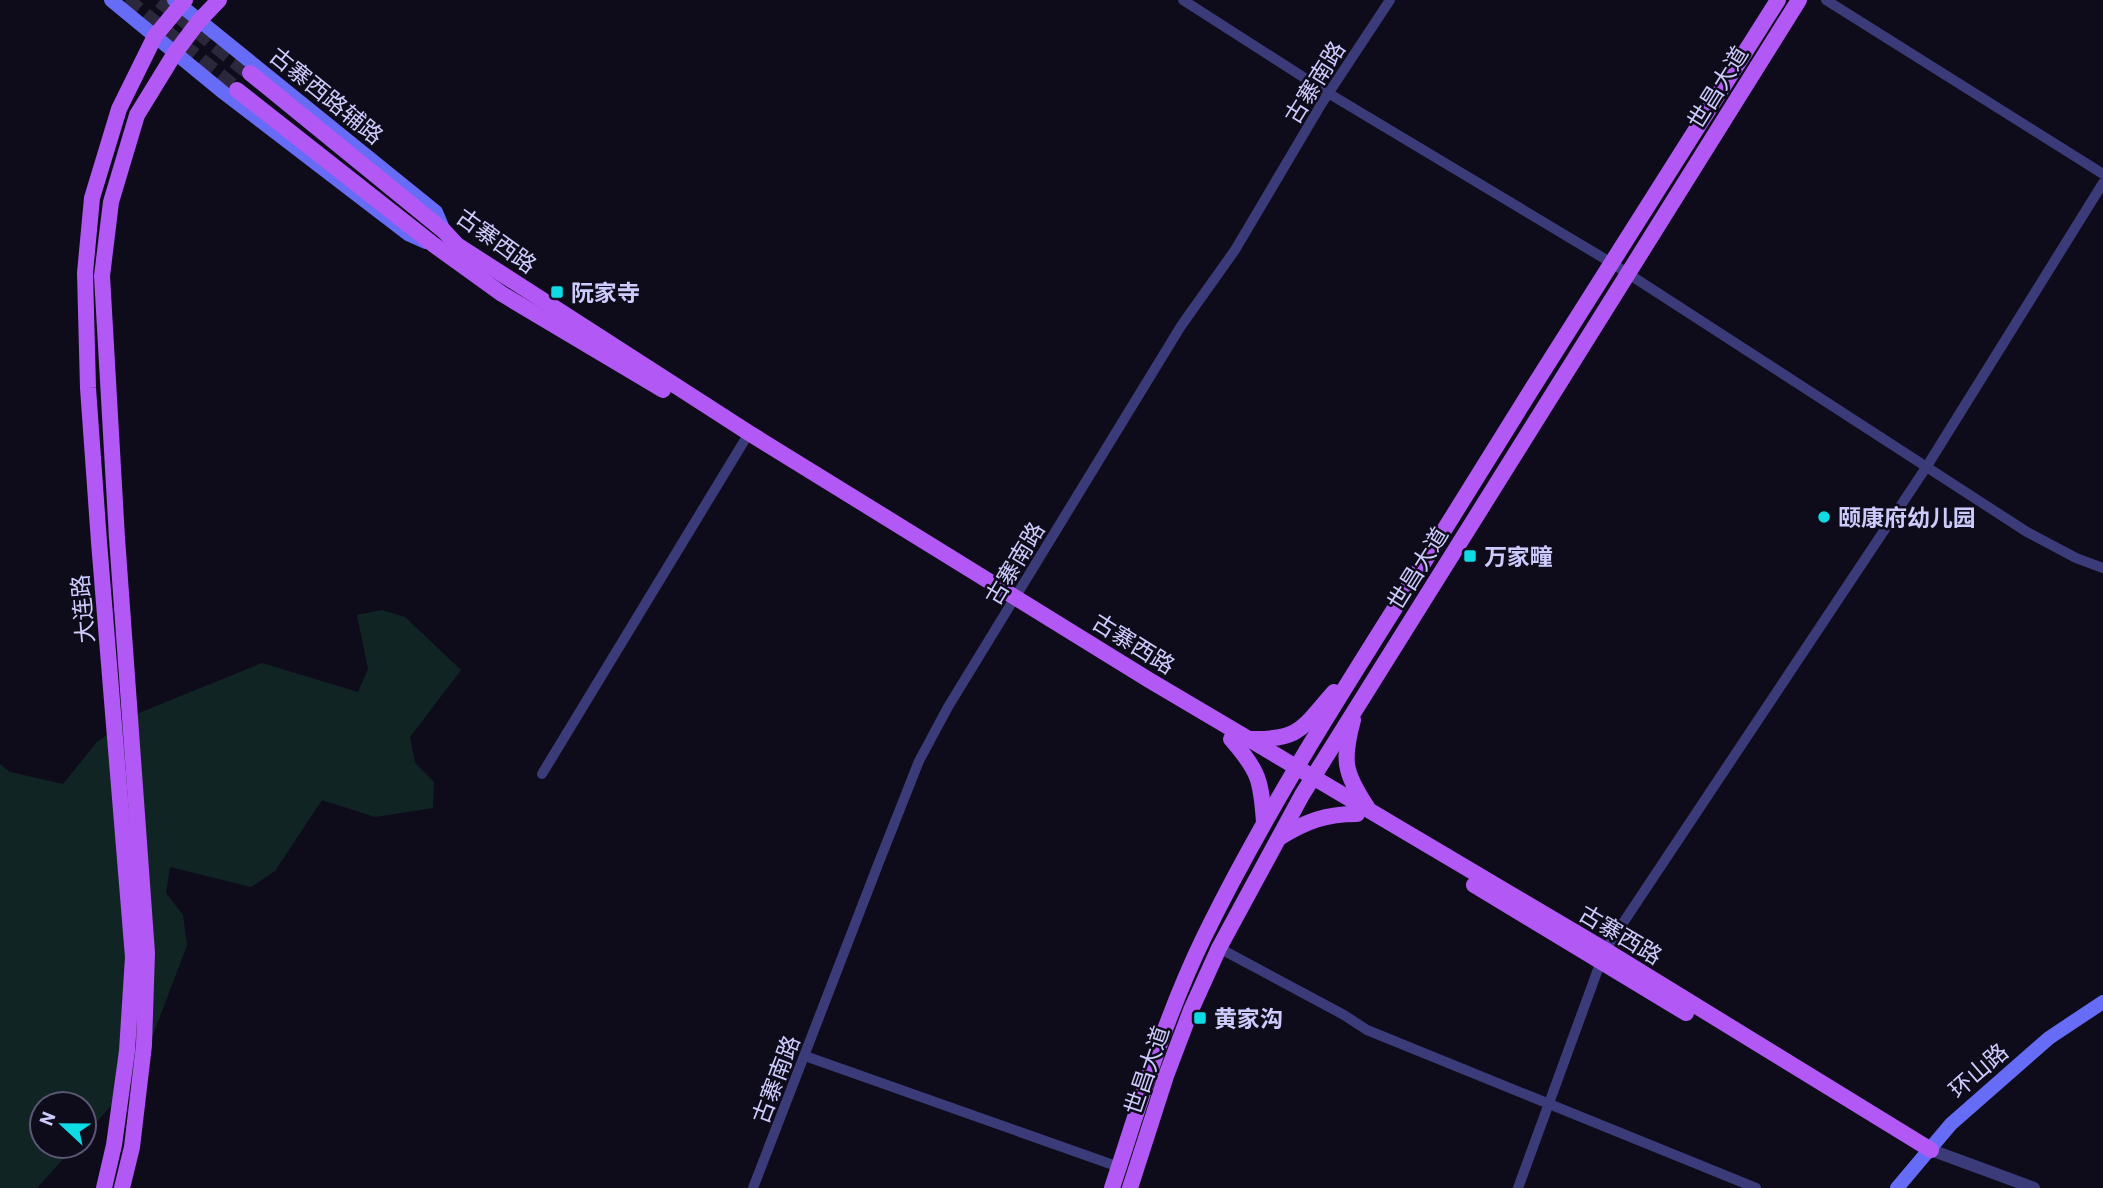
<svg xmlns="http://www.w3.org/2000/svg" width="2103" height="1188" viewBox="0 0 2103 1188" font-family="Barlow,'Noto Sans SC',sans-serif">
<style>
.green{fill:#102523}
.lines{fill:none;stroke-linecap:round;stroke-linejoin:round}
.primary-tunnel{stroke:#2b283d;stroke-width:16;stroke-dasharray:16 8;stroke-linecap:butt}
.minor{stroke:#3a3b78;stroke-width:10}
.tertiary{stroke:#3a3b78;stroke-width:12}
.secondary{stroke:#676cf6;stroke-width:14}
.primary{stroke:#b158f5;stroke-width:16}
.poi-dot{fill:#0edbe4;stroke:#0e0c1b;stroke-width:2.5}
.labels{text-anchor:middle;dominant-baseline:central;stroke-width:5;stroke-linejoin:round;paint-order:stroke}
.street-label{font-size:23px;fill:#cdcafc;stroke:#0e0c1b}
.poi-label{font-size:23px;font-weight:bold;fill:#cdcafc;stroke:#0e0c1b;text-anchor:start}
</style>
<rect width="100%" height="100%" fill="#0e0c1b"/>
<polygon class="green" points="382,610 405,617 461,670 410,737 415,763 434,782 433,808 375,817 322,800 275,871 251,887 170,867 166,893 183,915 187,945 137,1077 84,1136 84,1104 42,1104 42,1146 75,1146 37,1188 0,1188 0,764 10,772 63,784 97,742 139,713 262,663 358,692 368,669 357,615"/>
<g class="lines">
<g class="primary-tunnel">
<polyline points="126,0 237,90"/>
<polyline points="160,0 250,73"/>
</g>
<g class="minor">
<polyline points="1183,0 1328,93 1610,262 2027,532 2076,558 2103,568"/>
<polyline points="1826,0 2103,174"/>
<polyline points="542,774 749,433"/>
<polyline points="1219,948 1344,1015 1367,1030 1756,1188"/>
<polyline points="805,1056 1119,1167"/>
<polyline points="753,1188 879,862 919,761 948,707 1181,326 1235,250 1322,103 1390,0"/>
<polyline points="1518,1188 1605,950 1927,466 2103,183"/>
</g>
<polyline class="tertiary" points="1931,1150 2034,1188"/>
<g class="secondary">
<polyline points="111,0 224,93 408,234 426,242"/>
<polyline points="174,0 436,212 444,231"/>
<polyline points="1897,1188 1951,1124 2049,1038 2103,1002"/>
</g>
<g class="primary">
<polyline points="250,73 444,231 457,245 749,433 1149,680 1605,950 1931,1150"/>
<polyline points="237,90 434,245 502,294 663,390"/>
<path d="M1353 720C1342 761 1344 772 1367 807"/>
<path d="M1231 739C1259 771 1261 780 1264 822"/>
<path d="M1250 739C1301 740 1302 728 1334 692"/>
<path d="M1279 838C1306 821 1326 814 1357 814"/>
<polyline points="1474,885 1686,1013"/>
<polyline points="104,1188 114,1145 127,1051 133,957 99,542 88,388 85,273 92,198 119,109 155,36 185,0"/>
<polyline points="122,1188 132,1147 144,1045 147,953 117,538 102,276 111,202 137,115 175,53 199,21 219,0"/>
<path d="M1112 1188C1140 1103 1165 1017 1204 937 1277 788 1369 651 1456 511 1562 340 1669 170 1778 0"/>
<polyline points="1130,1188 1166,1076 1191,1010 1219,948 1302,795 1799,0"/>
</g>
</g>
<g class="poi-dot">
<rect x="550" y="285" width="14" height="14" rx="3.5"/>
<circle cx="1824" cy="517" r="7"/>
<rect x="1463" y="549" width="14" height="14" rx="3.5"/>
<rect x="1193" y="1011" width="14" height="14" rx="3.5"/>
</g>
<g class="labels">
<g class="street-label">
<text transform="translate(1314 82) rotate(-58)">古寨南路</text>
<text transform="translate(1717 87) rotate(-58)">世昌大道</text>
<text transform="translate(327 95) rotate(39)">古寨西路辅路</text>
<text transform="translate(497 240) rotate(36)">古寨西路</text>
<text transform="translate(1014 563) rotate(-59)">古寨南路</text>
<text transform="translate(1417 568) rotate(-58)">世昌大道</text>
<text transform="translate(82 609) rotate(-95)">大连路</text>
<text transform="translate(1134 643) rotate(32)">古寨西路</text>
<text transform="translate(1621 934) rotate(31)">古寨西路</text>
<text transform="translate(1146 1070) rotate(-71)">世昌大道</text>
<text transform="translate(1978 1070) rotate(-41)">环山路</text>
<text transform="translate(775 1079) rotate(-69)">古寨南路</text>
</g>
<g class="poi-label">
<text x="571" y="292">阮家寺</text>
<text x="1838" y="517">颐康府幼儿园</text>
<text x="1484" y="556">万家疃</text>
<text x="1214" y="1018">黄家沟</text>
</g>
</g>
<g transform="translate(63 1125) rotate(292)"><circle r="33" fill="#0e0c1b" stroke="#5a5875" stroke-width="2"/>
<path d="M0-5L12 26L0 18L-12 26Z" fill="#0edbe4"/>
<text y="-10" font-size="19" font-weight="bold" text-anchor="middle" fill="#cdcafc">N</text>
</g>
</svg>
